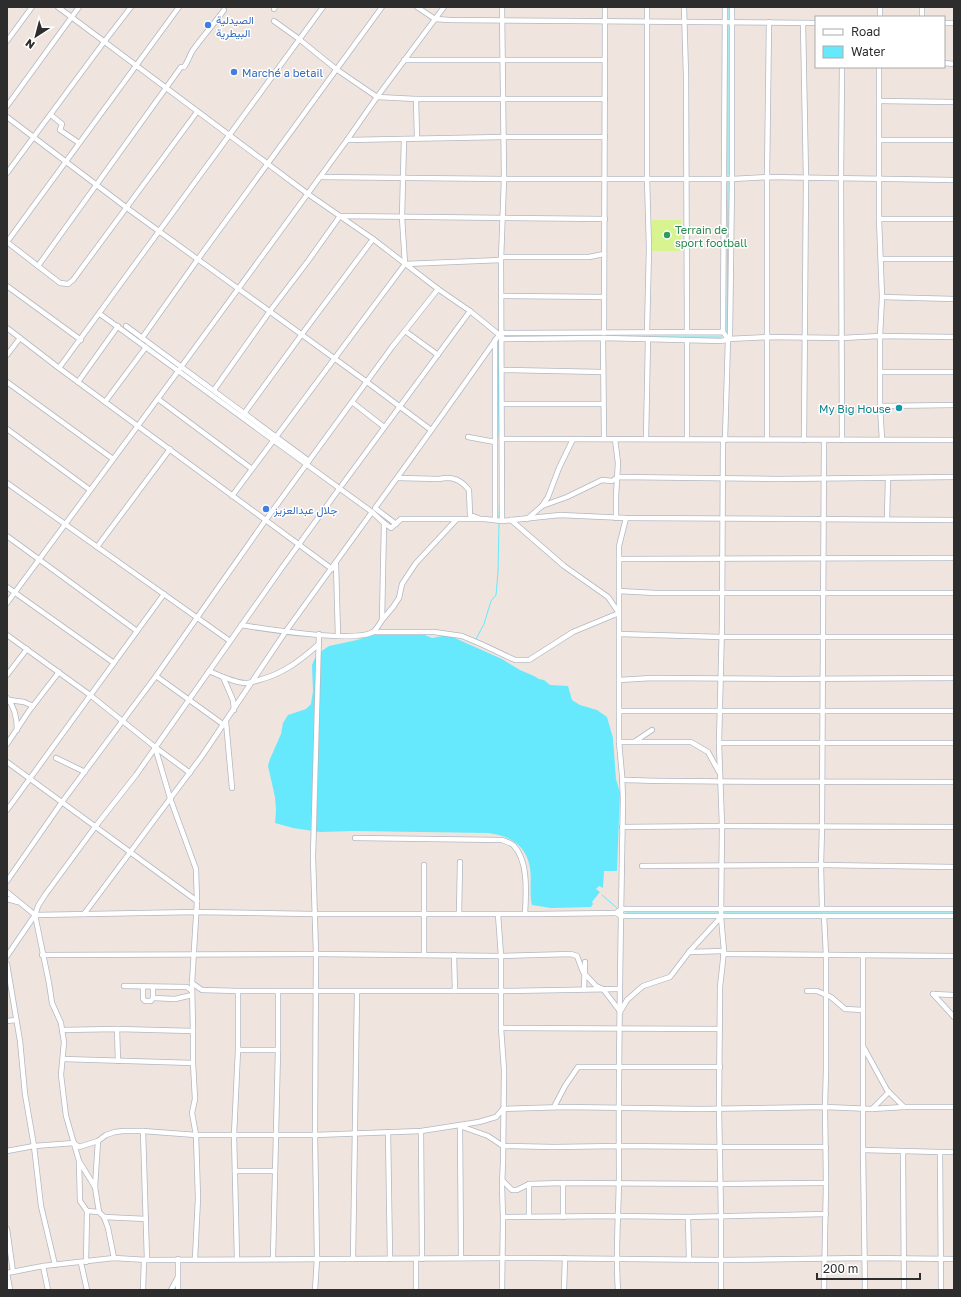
<svg xmlns="http://www.w3.org/2000/svg" width="961" height="1297" viewBox="0 0 961 1297" font-family="'Golos Text',Vazirmatn,sans-serif">
<style>
.pitch{fill:#d7f490}
.water{fill:#66e9fc}
.lines{fill:none;stroke-linecap:round;stroke-linejoin:round}
.stream{stroke:#66e9fc;stroke-width:1}
.minor-casing{stroke:#b2b7c2;stroke-width:6}
.minor{stroke:#fff;stroke-width:4.5}
.shop-dot{fill:#3f7fe0;stroke:#fff;stroke-width:1.5}
.leisure-dot{fill:#2e9e5b;stroke:#fff;stroke-width:1.5}
.culture-dot{fill:#0f9aa8;stroke:#fff;stroke-width:1.5}
.labels{text-anchor:middle;dominant-baseline:central;stroke-width:3;stroke-linejoin:round;paint-order:stroke}
.shop-label{font-size:11px;fill:#366cbe;stroke:#fff;text-anchor:start}
.leisure-label{font-size:11px;fill:#27864d;stroke:#fff;text-anchor:start}
.culture-label{font-size:11px;fill:#0d838f;stroke:#fff;text-anchor:end}
</style>
<rect width="100%" height="100%" fill="#f0e5de"/>
<rect class="pitch" x="652" y="220" width="29" height="31"/>
<path class="water" d="M380 633H420L432 638 448 635 502 659 520 670 534 676 539 679 544 680 550 685 568 686 572 700 580 705 597 710 607 717 613 738 616 779 620 793 617 871H604L603 888 599 886 596 889 600 892 592 902 593 904 591 907 551 908 532 905C529 893 532 880 530 868 526 844 509 836 488 833L354 831 320 832 293 828 275 823 276 810 275 797 268 766 270 759 281 734 283 723 288 715 306 709 311 704 313 691 312 665 315 658 323 650 329 646 357 640Z"/>
<g class="lines">
<g class="stream">
<polyline points="728,21 728,7"/>
<polyline points="728,175 728,24"/>
<polyline points="110,318 117,324"/>
<polyline points="120,326 179,368"/>
<polyline points="727,332 728,182"/>
<polyline points="505,336 528,337"/>
<polyline points="651,337 721,337"/>
<polyline points="498,343 499,437"/>
<polyline points="181,370 206,388"/>
<polyline points="379,515 381,517"/>
<polyline points="499,517 500,488"/>
<polyline points="476,639 484,624 491,601 496,595 498,572 499,524"/>
<polyline points="602,895 617,908"/>
<polyline points="626,913 719,913"/>
<polyline points="723,913 954,913"/>
</g>
<g class="minor-casing">
<g id="minor">
<polyline points="58,7 308,194 373,239 438,289 470,311 502,337"/>
<polyline points="417,7 435,19 450,20 816,23"/>
<polyline points="502,7 504,179 501,260 502,521"/>
<polyline points="684,7 686,76 687,332"/>
<polyline points="922,7 922,17"/>
<polyline points="274,9 275,7"/>
<polyline points="880,17 880,7"/>
<polyline points="274,21 299,39 336,69 377,97 416,99 605,99"/>
<polyline points="803,23 806,178 804,440"/>
<polyline points="944,23 954,23"/>
<polyline points="7,41 32,7"/>
<polyline points="404,60 605,60"/>
<polyline points="944,63 954,64"/>
<polyline points="842,67 841,179 842,440"/>
<polyline points="879,67 879,219 882,297 880,336 880,406 882,440"/>
<polyline points="416,99 417,138"/>
<polyline points="879,101 954,102"/>
<polyline points="7,106 79,7"/>
<polyline points="51,115 62,124 60,130 79,143"/>
<polyline points="7,117 127,208 367,382 431,430"/>
<polyline points="347,140 503,137 605,137"/>
<polyline points="879,140 954,140"/>
<polyline points="7,173 104,42 131,7"/>
<polyline points="320,177 504,179 732,179 767,177 954,180"/>
<polyline points="879,219 954,219"/>
<polyline points="7,242 179,7"/>
<polyline points="7,242 60,283 68,284 73,280 197,112"/>
<polyline points="501,257 589,257 604,254"/>
<polyline points="881,259 954,259"/>
<polyline points="405,264 501,260"/>
<path d="M38 266 181 67H184C188 62 189 56 193 50 203 36 214 24 224 10"/>
<polyline points="7,286 81,340"/>
<polyline points="501,296 604,297"/>
<polyline points="882,297 954,299"/>
<polyline points="100,314 372,512 385,524"/>
<polyline points="126,326 309,461"/>
<polyline points="7,328 59,368 332,569"/>
<polyline points="405,331 438,355"/>
<polyline points="647,332 649,248 647,178 647,7"/>
<polyline points="723,332 725,7"/>
<polyline points="502,333 723,332 728,339 767,337 842,338 880,336 954,337"/>
<polyline points="604,333 605,7"/>
<polyline points="142,338 198,259 382,7"/>
<polyline points="603,338 604,439"/>
<polyline points="502,339 603,338 722,341 728,339"/>
<polyline points="7,355 20,338"/>
<polyline points="181,367 347,140 377,97 444,7"/>
<polyline points="59,368 323,7"/>
<polyline points="502,370 602,372"/>
<polyline points="880,372 954,372"/>
<polyline points="7,382 113,459"/>
<polyline points="78,382 118,326"/>
<polyline points="214,390 270,311 308,261 340,216 605,219"/>
<polyline points="158,399 252,469"/>
<polyline points="105,402 146,347"/>
<polyline points="352,402 384,427"/>
<polyline points="502,404 603,404"/>
<polyline points="880,406 954,405"/>
<polyline points="243,415 302,334 373,239"/>
<polyline points="7,429 90,490"/>
<polyline points="468,437 495,442"/>
<polyline points="646,438 648,339"/>
<polyline points="503,439 954,440"/>
<polyline points="615,439 618,463 616,496 616,518"/>
<polyline points="687,439 687,340"/>
<polyline points="767,439 767,177 769,22"/>
<polyline points="725,440 728,339 730,335 732,179 732,7"/>
<path d="M398 478 439 479C453 476 461 480 469 490L470 515 478 518"/>
<polyline points="7,483 230,641"/>
<polyline points="342,485 470,311"/>
<polyline points="232,496 405,264 402,217 404,139"/>
<polyline points="542,506 548,497 559,468 573,439"/>
<polyline points="527,519 542,506 567,497 602,480 612,481 618,477 778,479 954,477"/>
<polyline points="887,519 888,478"/>
<polyline points="495,520 495,340"/>
<path d="M396 524 375 508C417 451 458 393 499 335"/>
<polyline points="7,536 137,631"/>
<polyline points="97,547 170,449"/>
<polyline points="619,559 954,558"/>
<polyline points="336,564 338,636"/>
<polyline points="7,587 114,663"/>
<polyline points="619,591 655,593 954,593"/>
<polyline points="7,603 179,370"/>
<polyline points="382,620 393,607 399,598 402,584 416,563 456,520"/>
<path d="M241 625C265 629 355 643 373 632 377 629 380 623 382 620L384 523 391 528 401 519H484L502 521 560 515 626 518 954 520"/>
<polyline points="373,632 434,632 462,636 481,644 515,660 529,660 573,632 619,613 608,597 564,566 511,520"/>
<polyline points="619,634 722,637 954,637"/>
<polyline points="7,635 90,695 155,747 190,773"/>
<path d="M209 671C218 675 237 684 247 683 251 683 255 681 259 680 283 674 301 660 319 644"/>
<polyline points="7,675 27,649"/>
<polyline points="156,676 224,725"/>
<polyline points="223,677 233,700 234,710"/>
<polyline points="619,680 652,678 783,679 954,678"/>
<path d="M7 698C15 707 17 718 17 730"/>
<polyline points="9,700 24,702 33,706"/>
<polyline points="619,711 954,711"/>
<polyline points="226,722 232,788"/>
<polyline points="619,742 634,742 652,730"/>
<polyline points="634,742 691,742 708,752 719,772"/>
<polyline points="719,743 954,743"/>
<polyline points="7,744 29,711 59,672"/>
<polyline points="155,747 170,798 196,869 197,901 192,983 193,1031 193,1063 195,1099 192,1113 196,1135 198,1198 195,1259"/>
<polyline points="56,758 85,772"/>
<polyline points="7,762 197,901"/>
<path d="M622 780C733 783 843 781 954 782"/>
<polyline points="7,810 164,594"/>
<polyline points="622,827 722,826 954,827"/>
<path d="M355 838 502 840C505 841 511 843 513 845 529 860 526 895 525 914"/>
<polyline points="642,866 821,865 954,867"/>
<polyline points="7,881 62,802 156,676 265,521 392,347 438,289"/>
<polyline points="7,892 35,915 49,983 52,1003 61,1023 62,1030 64,1042 61,1075 66,1116 79,1161 95,1187"/>
<polyline points="7,899 18,902"/>
<polyline points="822,909 821,865 822,826 824,440"/>
<polyline points="954,909 621,909 616,913 621,916 954,916"/>
<polyline points="84,914 202,756 286,631 372,512"/>
<polyline points="459,914 460,862"/>
<polyline points="498,914 501,956 501,1028 504,1070 503,1162 502,1186 503,1217 502,1290"/>
<polyline points="35,915 196,912 314,914 536,914 616,913"/>
<polyline points="824,916 826,955 826,1070 825,1107 826,1183 824,1290"/>
<polyline points="689,952 724,951"/>
<polyline points="723,954 954,956"/>
<polyline points="42,955 316,954 501,956 571,954 577,956 583,972 596,986 603,989 619,1010"/>
<polyline points="424,955 424,865"/>
<polyline points="454,955 455,991"/>
<polyline points="863,955 863,1150 865,1290"/>
<polyline points="7,956 35,915 38,906 45,895 95,827 136,775 281,569 339,489"/>
<polyline points="7,964 20,1041 25,1094 34,1146 41,1206 55,1265"/>
<polyline points="192,983 202,990 238,991 502,991 619,989"/>
<polyline points="124,986 187,987 192,991"/>
<polyline points="143,987 143,999 145,1001 151,1001 153,998 153,987"/>
<polyline points="584,989 585,962"/>
<polyline points="807,991 817,991 831,997 845,1009 863,1010"/>
<polyline points="933,994 954,1017"/>
<polyline points="933,994 954,995"/>
<polyline points="153,998 175,999 192,995"/>
<polyline points="620,1012 627,1000 643,986 670,977 689,952 721,917"/>
<polyline points="7,1021 16,1020"/>
<polyline points="501,1028 720,1029"/>
<polyline points="117,1029 118,1061"/>
<polyline points="62,1030 117,1029 193,1031"/>
<polyline points="864,1048 887,1090 904,1107"/>
<polyline points="238,1050 278,1050"/>
<polyline points="63,1059 193,1063"/>
<polyline points="554,1107 565,1086 578,1067 720,1067"/>
<polyline points="872,1109 889,1092"/>
<polyline points="143,1131 147,1260"/>
<polyline points="421,1131 422,1259"/>
<polyline points="388,1132 390,1259"/>
<polyline points="98,1141 95,1187 99,1212 104,1217 108,1228 114,1258"/>
<polyline points="863,1150 940,1152 941,1290"/>
<polyline points="7,1151 34,1146 74,1143 79,1147 98,1141 106,1135 115,1132 123,1131 143,1131 196,1135 315,1135 421,1131 479,1122 496,1117 503,1109 565,1107 700,1109 825,1107 872,1109 904,1107 954,1107"/>
<polyline points="903,1152 904,1290"/>
<polyline points="940,1152 954,1152"/>
<polyline points="79,1162 80,1201 87,1211"/>
<polyline points="235,1171 275,1171"/>
<polyline points="502,1180 512,1190 517,1190 529,1184 563,1183 721,1184 826,1183"/>
<polyline points="104,1217 146,1219"/>
<polyline points="503,1217 618,1216 688,1217 826,1214"/>
<polyline points="529,1217 529,1184"/>
<polyline points="563,1217 563,1183"/>
<polyline points="688,1217 689,1259"/>
<polyline points="7,1229 13,1272"/>
<polyline points="273,1258 278,1050 278,991"/>
<polyline points="461,1258 460,1126 488,1136 503,1146 554,1147 619,1146 720,1147 826,1147"/>
<polyline points="237,1259 234,1135 238,1050 238,991"/>
<polyline points="353,1259 357,992"/>
<polyline points="86,1262 87,1211 99,1212"/>
<polyline points="81,1263 87,1290"/>
<polyline points="43,1266 48,1290"/>
<polyline points="7,1273 43,1266 114,1258 147,1260 532,1258 721,1260 866,1258 954,1259"/>
<polyline points="7,1273 10,1290"/>
<polyline points="143,1290 144,1260"/>
<polyline points="171,1290 178,1277"/>
<polyline points="178,1290 178,1259"/>
<polyline points="315,1290 317,1259 315,1135 316,954 313,857 319,634"/>
<polyline points="416,1290 416,1259"/>
<polyline points="564,1290 565,1258"/>
<path d="M618 1290C615 1251 619 1211 619 1172 618 1048 621 924 623 799L622 775 619 742V546L626 518"/>
<polyline points="721,1290 721,1217 719,1109 720,987 724,951 721,917 722,826 719,743 722,624 723,440"/>
</g>
</g>
<use href="#minor" class="minor"/>
</g>
<g class="shop-dot">
<circle cx="208" cy="25" r="4"/>
<circle cx="234" cy="72" r="4"/>
<circle cx="266" cy="509" r="4"/>
</g>
<circle class="leisure-dot" cx="667" cy="235" r="4"/>
<circle class="culture-dot" cx="899" cy="408" r="4"/>
<g class="labels">
<g class="shop-label">
<text x="216" y="19">الصيدلية<tspan x="216" dy="13">البيطرية</tspan></text>
<text x="242" y="72">Marché a betail</text>
<text x="274" y="509">جلال عبدالعزيز</text>
</g>
<g class="leisure-label">
<text x="675" y="229">Terrain de<tspan x="675" dy="13">sport football</tspan></text>
</g>
<g class="culture-label">
<text x="891" y="408">My Big House</text>
</g>
</g>
<rect width="961" height="1297" fill="none" stroke="#2d2d2d" stroke-width="16"/>
<rect x="815" y="16" width="130" height="52" fill="#ffffff" stroke="#ababab"/>
<rect x="823" y="29" width="20" height="6" fill="#ffffff" stroke="#ababab"/>
<text x="851" y="36" font-size="12" fill="#2d2d2d">Road</text>
<rect x="823" y="46" width="20" height="12" fill="#66e9fc" stroke="#ababab"/>
<text x="851" y="56" font-size="12" fill="#2d2d2d">Water</text>
<g transform="translate(36 36) rotate(216)" stroke="#ffffff" stroke-width="3" paint-order="stroke">
<path d="M0-3L7 15L0 10L-7 15Z" fill="#2d2d2d"/>
<text y="-6" font-size="11" font-weight="bold" text-anchor="middle" fill="#2d2d2d">N</text>
</g>
<path d="M817 1273v6h103v-6" fill="none" stroke="#2d2d2d" stroke-width="2"/>
<text x="823" y="1273" font-size="12" fill="#2d2d2d" stroke="#ffffff" stroke-width="3" paint-order="stroke">200 m</text>
</svg>
